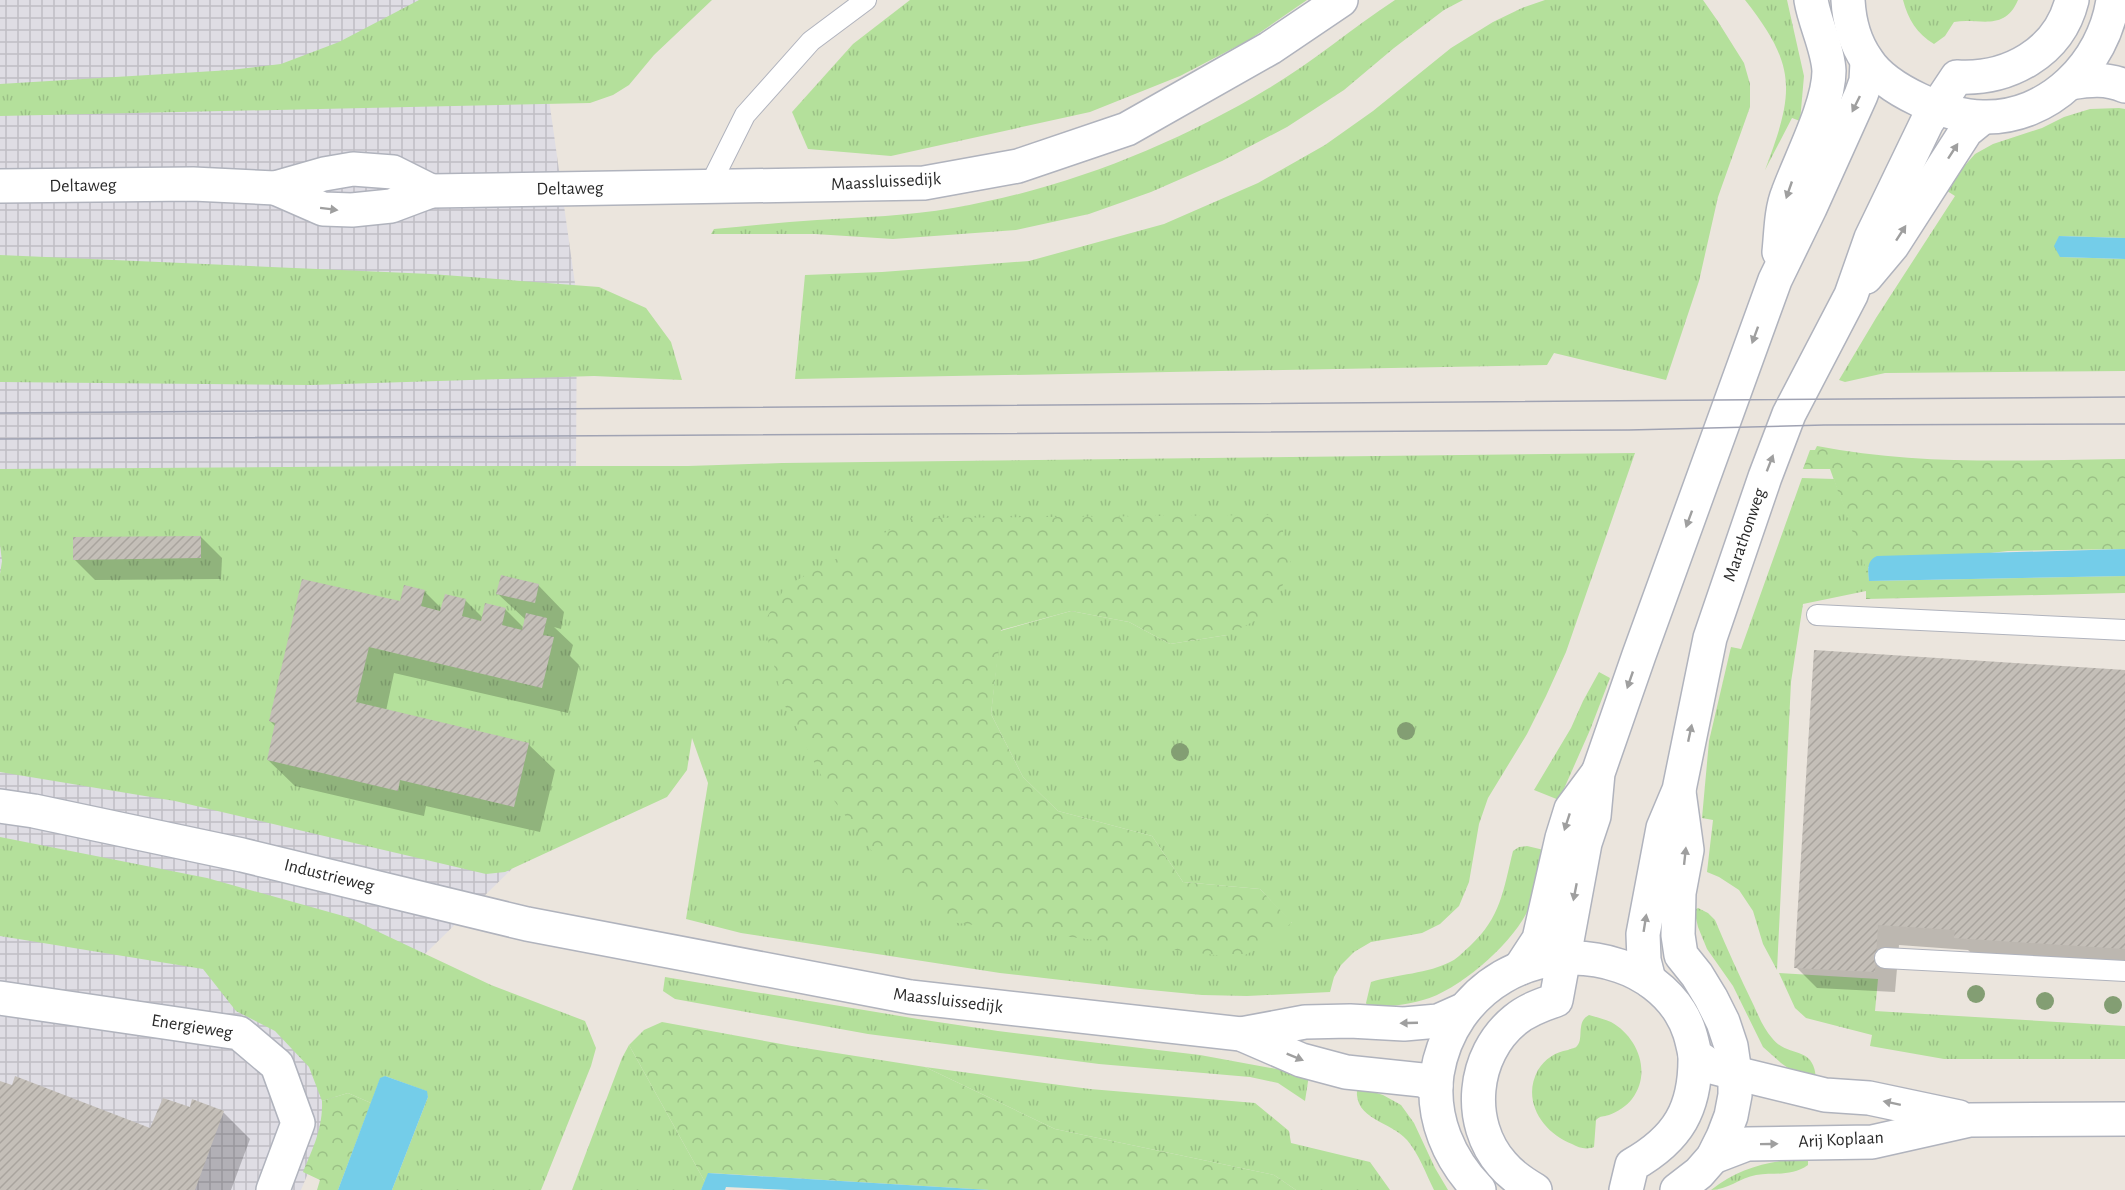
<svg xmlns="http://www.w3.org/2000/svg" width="2125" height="1190" viewBox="0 0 2125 1190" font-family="'Alegreya Sans',sans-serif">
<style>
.industrial{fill:url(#industrial-grid)}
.grass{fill:url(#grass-tufts);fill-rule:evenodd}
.forest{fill:url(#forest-crowns)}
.water{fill:#74cde9}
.shadow{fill:#0003}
.building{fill:url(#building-hatch)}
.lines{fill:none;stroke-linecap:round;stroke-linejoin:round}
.service-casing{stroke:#b0b3bd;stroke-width:22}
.minor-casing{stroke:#b0b3bd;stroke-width:36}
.tertiary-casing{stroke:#b0b3bd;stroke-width:36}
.secondary-casing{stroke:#b0b3bd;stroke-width:36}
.service{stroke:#fff;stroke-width:20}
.minor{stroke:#fff;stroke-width:33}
.tertiary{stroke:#fff;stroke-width:33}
.secondary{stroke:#fff;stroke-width:33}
.tram{stroke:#a0a3b3;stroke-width:1.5}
.tree{fill:#839e73}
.oneway{fill:#9f9f9f}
.labels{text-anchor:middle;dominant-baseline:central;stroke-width:6;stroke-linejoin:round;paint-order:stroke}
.street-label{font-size:18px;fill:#2a2a2a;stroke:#fff}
</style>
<defs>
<pattern id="industrial-grid" width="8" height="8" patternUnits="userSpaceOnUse" patternTransform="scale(1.5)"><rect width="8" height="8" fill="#dfdde4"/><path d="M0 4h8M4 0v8" fill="none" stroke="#c0bec4"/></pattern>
<pattern id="grass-tufts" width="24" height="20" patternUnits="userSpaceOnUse" patternTransform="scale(1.5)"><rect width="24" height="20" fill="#b4e09b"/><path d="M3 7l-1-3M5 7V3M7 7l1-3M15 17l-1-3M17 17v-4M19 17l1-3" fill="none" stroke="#9bc086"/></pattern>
<pattern id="forest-crowns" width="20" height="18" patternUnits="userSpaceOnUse" patternTransform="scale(1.5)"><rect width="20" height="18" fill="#b4e09b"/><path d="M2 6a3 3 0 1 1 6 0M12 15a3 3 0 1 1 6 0" fill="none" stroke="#9bc086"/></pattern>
<pattern id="building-hatch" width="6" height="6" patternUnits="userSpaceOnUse" patternTransform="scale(1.5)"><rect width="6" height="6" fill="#c4bfb8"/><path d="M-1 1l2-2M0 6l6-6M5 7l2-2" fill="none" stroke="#a9a49e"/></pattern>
</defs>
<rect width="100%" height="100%" fill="#ebe5dd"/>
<polygon class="industrial" points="0,0 635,0 546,78 577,298 574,808 382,996 301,1190 0,1190"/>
<g class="grass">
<polygon points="419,0 712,0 654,55 629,85 613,95 590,103 0,116 0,84 231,70 281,64 339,42"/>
<polygon points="910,0 1307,0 1249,40 1180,76 1090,112 891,156 808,149 792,112 853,44"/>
<path d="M1395 0H1463L1444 10 1394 48 1344 90 1287 127 1222 161 1151 192 1089 214 1016 230 893 239 815 234H711L714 229C748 226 783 222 817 220 863 217 908 216 953 208 1064 189 1173 146 1269 88 1313 62 1352 28 1395 0Z"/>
<polygon points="1545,0 1703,0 1717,20 1744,63 1750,84 1750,107 1718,197 1699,281 1666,380 1554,353 1547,365 795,379 805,275 882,272 1029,261 1164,224 1258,183 1325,145 1373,111 1451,48 1493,22 1522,8"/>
<path d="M1745 0H1787L1804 76 1800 121 1792 118 1765 170C1794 93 1798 67 1745 0Z"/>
<path d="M1903 0H2018C2004 33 1978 17 1954 22L1945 36 1934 44C1917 34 1908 19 1903 0Z"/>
<polygon points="2119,108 2125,109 2125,238 2060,236 2060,257 2125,259 2125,371 1885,373 1845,382 1839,380 1876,318 1955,196 1944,189 1975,154 1993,144 2042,128 2064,117 2090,109"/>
<polygon points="0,255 431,274 599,287 646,308 671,342 682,380 594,376 311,385 0,382"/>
<path d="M1635 453 1566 652 1546 696 1527 734 1488 798 1479 824 1469 882 1459 906 1440 924 1422 933 1371 942 1354 952 1341 965 1334 977 1330 992 1247 996 1202 995 1130 988 1000 973 741 933 686 919 708 783 692 738 687 770 667 797 505 872 486 874 175 801 0 772V574L2 561 0 545V469L418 466H688L782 463ZM913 518 1227 635 1170 644 1129 622 1071 611 1000 631 991 714 1023 777 1058 811 1152 836 1183 882 1260 889 1292 923 835 802Z"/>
<polygon points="1802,478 1834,479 1867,569 1866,591 1803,604 1791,682 1777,970 1763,944 1753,911 1739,890 1719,877 1707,872 1713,820 1702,818 1709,741 1731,647 1741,649"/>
<polygon points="1599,672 1610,678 1590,730 1559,800 1534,790 1571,728 1583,701"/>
<polygon points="0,837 207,878 347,917 491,985 585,1021 596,1048 591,1066 541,1190 392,1190 428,1097 426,1091 385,1076 380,1079 371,1103 348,1093 322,1101 309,1067 275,1031 236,1011 203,969 0,936"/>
<path d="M1527 846 1544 850C1539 870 1535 893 1527 912 1511 945 1458 991 1423 1000 1406 1005 1385 1007 1368 1007L1366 1003 1371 982C1397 974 1428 974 1452 961 1458 958 1464 951 1470 946 1501 917 1503 891 1513 851L1519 847Z"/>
<path d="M1698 908 1708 913 1715 920C1727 949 1740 977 1754 1006 1759 1017 1764 1029 1772 1038 1788 1059 1814 1044 1816 1079L1802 1078 1781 1063 1763 1047 1733 986 1707 949 1698 927 1694 910Z"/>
<polygon points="1779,973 1878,979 1875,1011 2125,1026 2125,1059 1944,1059 1870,1046 1872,1035 1806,1018 1795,1008"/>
<polygon points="665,977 918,1019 998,1031 1200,1055 1309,1075 1305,1101 1278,1083 1250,1077 1099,1064 868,1034 675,999 663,991"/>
<path d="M1589 1015C1596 1017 1604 1019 1611 1022 1638 1037 1652 1073 1632 1099 1627 1106 1617 1112 1609 1115 1603 1117 1601 1115 1596 1120L1594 1147C1586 1150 1579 1148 1572 1144 1543 1133 1521 1101 1538 1070 1545 1059 1555 1052 1568 1050 1569 1049 1575 1048 1576 1047 1585 1040 1575 1022 1589 1015Z"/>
<polygon points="629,1045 705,1182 701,1190 572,1190 622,1058"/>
<polygon points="925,1067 1090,1089 1255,1103 1289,1131 1291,1143 1370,1162 1390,1190 1296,1190 1274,1175 1055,1129"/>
<path d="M1357 1089H1364L1383 1095 1401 1105 1414 1123 1435 1168 1448 1190H1434C1426 1174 1419 1154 1407 1140 1391 1121 1354 1120 1357 1089Z"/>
<path d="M1806 1158 1808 1160V1165C1791 1177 1775 1172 1756 1175 1740 1178 1727 1190 1711 1190 1740 1167 1770 1161 1806 1158Z"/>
</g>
<g class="forest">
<path d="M1817 446C1918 466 2022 460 2125 459V549L2008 551 1868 567 1869 581 2125 576V593L1866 599V569L1830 469H1803L1810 450H1815Z"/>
<polygon points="1279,515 1291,564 1272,612 1227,635 1170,644 1129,622 1071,611 1001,630 991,714 1023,777 1058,811 1152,836 1183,882 1260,889 1292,922 1271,942 1239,958 950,922 893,879 835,802 782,700 764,622 786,586 912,518"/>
<polygon points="662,1022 792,1046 925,1067 1055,1129 1274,1175 1296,1190 990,1190 709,1173 705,1182 629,1045 644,1030"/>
<path d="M348 1093 371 1103 338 1190H317L320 1180 303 1172C313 1148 323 1128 322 1101Z"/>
</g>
<g class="water">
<polygon points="2059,236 2125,238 2125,259 2060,257 2054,246"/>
<path d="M2125 549V576L1869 581C1868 571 1866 561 1877 556Z"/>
<polygon points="385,1076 427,1091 428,1097 392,1190 338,1190 380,1078"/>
<polygon points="708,1173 990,1190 790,1190 726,1187 725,1190 701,1190"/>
</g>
<g class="shadow">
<polygon points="201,537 222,558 221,579 95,580 74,559"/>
<polygon points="538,585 564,612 561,629 554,627 573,645 570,656 579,665 568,713 394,673 386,711 528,744 555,770 540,832 426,806 424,816 295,786 268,760 276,727 270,721 401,603 424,591 442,609 465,600 483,618 505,609 524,628 526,620 498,594"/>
<polygon points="2125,671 2125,968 1977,958 1968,950 1899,945 1895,992 1817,988 1796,967"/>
<polygon points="0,1083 151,1130 191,1109 193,1101 224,1113 250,1139 231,1190 0,1190"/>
</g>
<g class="building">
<polygon points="201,536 201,558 73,560 73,537"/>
<polygon points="501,575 539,584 535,603 496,594"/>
<polygon points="302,579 400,601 404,585 425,590 421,606 440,611 445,594 466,599 462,616 481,621 485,603 506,608 502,625 522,630 526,613 547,618 543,635 554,637 542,688 369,647 356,702 529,743 514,807 400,780 398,791 267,760 275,723 269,721"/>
<polygon points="1814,650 2125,670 2125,949 1954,938 1955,930 1878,925 1875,972 1794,968"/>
<polygon points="15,1076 150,1128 163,1098 190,1107 192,1099 224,1111 195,1190 0,1190 0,1081 12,1085"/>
</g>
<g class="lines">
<g class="service-casing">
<g id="service">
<polyline points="709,187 745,115 811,41 866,0"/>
<polyline points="1817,615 2125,630"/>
<polyline points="1885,958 2125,971"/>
</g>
</g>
<g class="minor-casing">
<g id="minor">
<path d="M2070 83C2090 80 2106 78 2125 86"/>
<polyline points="0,806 34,811 242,855 527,924 910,997 1241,1034 1301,1060 1346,1072 1422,1080 1436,1086"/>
<polyline points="0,998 239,1033 277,1065 298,1123 273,1190"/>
<polyline points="1241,1034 1305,1022 1350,1021 1404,1024 1438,1021 1465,1009"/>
</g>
</g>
<g class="tertiary-casing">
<g id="tertiary">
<polyline points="1735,1073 1825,1095 1869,1098 1959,1117"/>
<polyline points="1713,1157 1747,1144 1872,1142 1970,1120 2125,1119"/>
</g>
</g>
<g class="secondary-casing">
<g id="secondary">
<path d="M1848 0C1849 20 1855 43 1867 60 1886 90 1948 117 1983 117 2049 119 2104 63 2113 0"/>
<polyline points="0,186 193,184 275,188 324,174 353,169 393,172 431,191"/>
<polyline points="275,188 323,209 352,210 391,206 431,191 924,183 1018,166 1127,129 1270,48 1341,0"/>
<path d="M1779 252C1781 233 1781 210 1788 193 1800 160 1829 105 1829 71 1828 48 1815 24 1811 0"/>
<polyline points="1866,277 1892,246 1966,131 1982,118"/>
<polyline points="1520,968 1539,939 1562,838 1571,809 1597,774"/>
<path d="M1649 980 1644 960 1643 934 1663 828 1679 790 1710 638 1765 477 1789 414 1851 295 1871 238 1927 122 1957 77C2008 80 2059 53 2072 0"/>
<path d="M1479 1190C1449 1159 1431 1118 1437 1074 1451 987 1537 938 1620 966 1644 974 1667 991 1680 1012 1689 1026 1692 1040 1695 1055L1712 1067 1735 1073"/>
<path d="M1535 1190C1523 1183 1511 1175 1502 1164 1466 1123 1472 1055 1515 1020 1527 1010 1541 1005 1556 1000L1585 843 1594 816 1598 773 1639 655 1775 280 1810 208 1861 95 1866 81 1867 62"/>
<path d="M1626 1190 1632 1165C1678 1139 1696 1109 1695 1055"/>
<polyline points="1677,1190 1699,1173 1713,1157 1723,1137 1731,1116 1735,1095 1735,1073 1731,1046 1723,1022 1711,998 1697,975 1681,955 1678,935 1679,893 1687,850 1679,792"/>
</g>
</g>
<use href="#service" class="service"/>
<use href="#minor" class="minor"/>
<use href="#tertiary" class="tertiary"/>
<use href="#secondary" class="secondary"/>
<g class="tram">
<polyline points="0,413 2125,397"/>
<polyline points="0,439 1629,430 1824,425 2125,424"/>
</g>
</g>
<g class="tree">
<circle cx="1406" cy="731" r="9"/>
<circle cx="1180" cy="752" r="9"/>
<circle cx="1976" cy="994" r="9"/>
<circle cx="2045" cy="1001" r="9"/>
<circle cx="2113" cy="1005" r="9"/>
</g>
<defs><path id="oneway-solid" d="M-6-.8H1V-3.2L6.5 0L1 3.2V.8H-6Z" transform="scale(1.5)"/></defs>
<g class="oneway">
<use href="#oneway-solid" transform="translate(1856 104) rotate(116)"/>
<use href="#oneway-solid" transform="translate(1953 151) rotate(-57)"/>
<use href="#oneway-solid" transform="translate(1789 190) rotate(109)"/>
<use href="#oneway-solid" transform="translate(329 209) rotate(7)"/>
<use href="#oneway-solid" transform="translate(1901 233) rotate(-57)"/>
<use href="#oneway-solid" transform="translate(1755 335) rotate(110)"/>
<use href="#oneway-solid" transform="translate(1770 463) rotate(-69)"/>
<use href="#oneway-solid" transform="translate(1689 519) rotate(110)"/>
<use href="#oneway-solid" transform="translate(1630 680) rotate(109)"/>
<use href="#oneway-solid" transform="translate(1690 733) rotate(-78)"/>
<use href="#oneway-solid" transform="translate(1567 822) rotate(108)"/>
<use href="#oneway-solid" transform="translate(1685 856) rotate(-84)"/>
<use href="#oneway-solid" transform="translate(1575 892) rotate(101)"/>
<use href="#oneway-solid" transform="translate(1645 923) rotate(-81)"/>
<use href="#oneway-solid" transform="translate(1409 1023) rotate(178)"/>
<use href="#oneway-solid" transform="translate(1295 1057) rotate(22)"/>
<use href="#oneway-solid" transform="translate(1892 1103) rotate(-168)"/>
<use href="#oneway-solid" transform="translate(1769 1144) rotate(-1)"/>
</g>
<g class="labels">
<g class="street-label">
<text transform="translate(886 182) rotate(-3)">Maassluissedijk</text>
<text transform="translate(83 186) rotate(-1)">Deltaweg</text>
<text transform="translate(570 189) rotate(-1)">Deltaweg</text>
<text transform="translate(1745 535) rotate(-71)">Marathonweg</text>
<text transform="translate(329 876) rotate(14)">Industrieweg</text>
<text transform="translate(948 1001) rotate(7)">Maassluissedijk</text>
<text transform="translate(192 1027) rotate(9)">Energieweg</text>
<text transform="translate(1841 1140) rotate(-3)">Arij Koplaan</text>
</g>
</g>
</svg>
